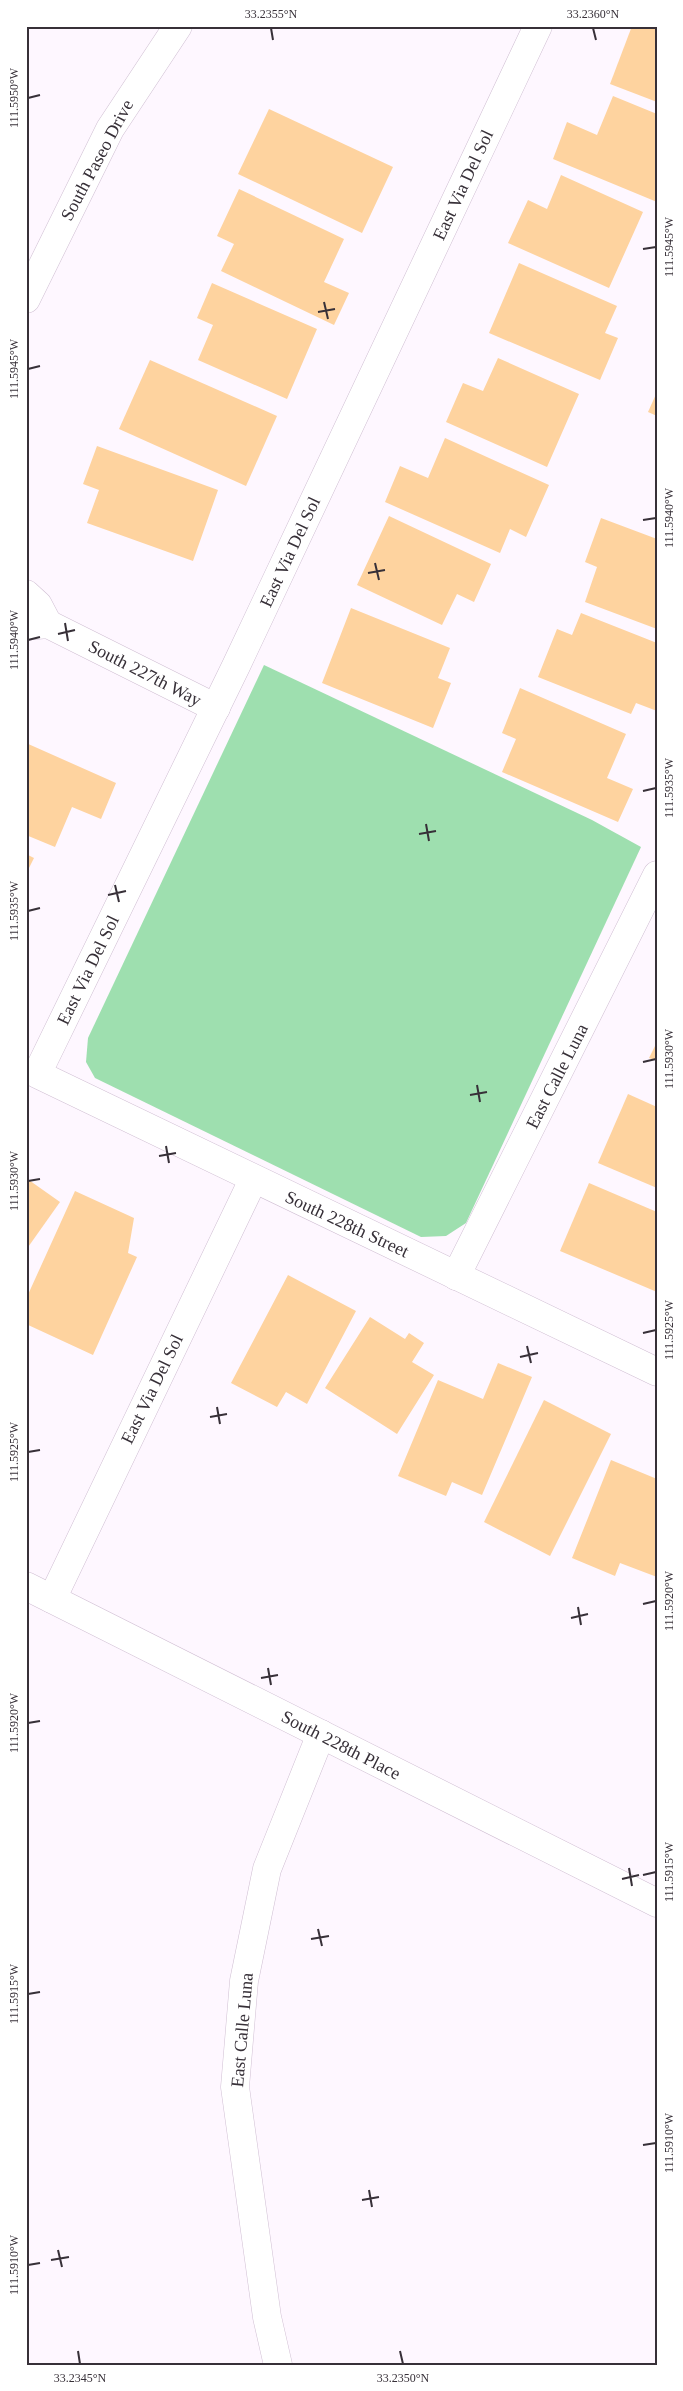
<svg xmlns="http://www.w3.org/2000/svg" width="683" height="2391" viewBox="0 0 683 2391" font-family="Georgia,serif">
<style>
.green{fill:#9edfaf}
.building{fill:#fed39f}
.lines{fill:none;stroke-linecap:round;stroke-linejoin:round}
.minor-casing{stroke:#d0bfd3;stroke-width:29}
.minor{stroke:#fff;stroke-width:28}
.ticks{fill:none;stroke:#373038;stroke-width:2}
.labels{text-anchor:middle;dominant-baseline:central;stroke-width:5;stroke-linejoin:round;paint-order:stroke}
.street-label{font-size:18px;fill:#373038;stroke:#fff}
.neatline{fill:none;stroke:#373038;stroke-width:2}
.ticks-label{font-size:12px;text-anchor:middle;fill:#373038}
</style>
<rect width="100%" height="100%" fill="#fef7ff"/>
<polygon class="green" points="264,665 592,820 641,847 466,1223 446,1236 421,1237 95,1078 86,1062 88,1038"/>
<g class="building">
<polygon points="632,26 657,26 657,102 610,84"/>
<polygon points="613,96 657,114 657,202 553,159 567,122 597,135"/>
<polygon points="269,109 393,167 362,233 238,174"/>
<polygon points="561,175 643,212 609,288 508,243 528,200 547,209"/>
<polygon points="239,189 344,239 324,282 349,293 334,325 221,271 234,244 217,236"/>
<polygon points="519,263 617,306 605,333 618,338 600,380 489,333"/>
<polygon points="212,283 317,329 287,399 198,360 213,325 197,318"/>
<polygon points="498,358 579,394 547,467 446,422 463,383 483,391"/>
<polygon points="150,360 277,416 246,486 119,429"/>
<polygon points="657,392 657,416 648,412"/>
<polygon points="445,438 549,485 526,537 510,529 500,553 385,502 400,466 428,478"/>
<polygon points="97,446 218,490 193,561 87,523 99,490 83,484"/>
<polygon points="389,516 491,564 474,602 457,594 442,625 357,585"/>
<polygon points="601,518 657,539 657,629 585,602 597,567 585,562"/>
<polygon points="351,608 450,648 438,678 451,683 433,728 322,683"/>
<polygon points="581,613 657,643 657,711 636,703 631,714 538,677 557,629 572,635"/>
<polygon points="520,688 626,734 607,778 633,789 618,822 502,772 516,739 502,733"/>
<polygon points="26,743 116,783 101,819 72,807 55,847 26,835"/>
<polygon points="26,854 34,858 26,874"/>
<polygon points="657,1042 657,1061 649,1058"/>
<polygon points="628,1094 657,1107 657,1188 598,1163"/>
<polygon points="26,1178 60,1202 26,1250"/>
<polygon points="589,1183 657,1212 657,1292 560,1251"/>
<polygon points="75,1191 134,1218 128,1253 137,1257 93,1355 26,1324 26,1299"/>
<polygon points="288,1275 356,1311 307,1404 286,1392 277,1407 231,1383"/>
<polygon points="370,1317 405,1339 409,1333 424,1343 412,1362 434,1375 397,1434 325,1388"/>
<polygon points="498,1363 532,1377 482,1495 452,1482 446,1496 398,1476 438,1380 483,1399"/>
<polygon points="544,1400 611,1434 550,1556 484,1522"/>
<polygon points="611,1460 657,1479 657,1577 620,1563 615,1576 572,1558"/>
</g>
<g class="lines">
<g class="minor-casing">
<g id="minor">
<polyline points="538,26 236,666 37,1074 657,1372"/>
<polyline points="26,299 110,129 178,26"/>
<polyline points="26,594 38,605 48,624"/>
<polyline points="26,626 48,624 216,708"/>
<polyline points="456,1276 657,875"/>
<polyline points="26,1586 657,1903"/>
<polyline points="52,1599 253,1180"/>
<polyline points="278,2365 267,2317 235,2087 244,1981 267,1869 321,1734"/>
</g>
</g>
<use href="#minor" class="minor"/>
</g>
<path class="ticks" d="M271 28 273 40M593 28 596 40M28 98 40 95M643 249 656 247M324 302 328 319M318 312 335 309M28 369 40 366M643 520 656 518M375 563 379 580M368 573 385 570M65 623 68 641M58 634 75 630M28 640 40 637M643 791 656 788M426 824 429 841M419 834 436 831M115 885 119 902M108 895 126 891M28 911 40 908M643 1062 656 1059M477 1085 480 1102M470 1095 487 1092M166 1146 169 1163M159 1156 176 1153M28 1181 40 1179M643 1333 656 1330M527 1346 531 1363M520 1357 538 1353M217 1407 220 1424M210 1417 227 1414M28 1452 40 1450M643 1604 656 1601M578 1607 581 1625M571 1618 588 1614M268 1668 271 1685M261 1678 278 1675M28 1723 40 1721M629 1868 632 1886M643 1875 656 1872M622 1879 639 1875M318 1929 322 1946M311 1939 329 1936M28 1994 40 1992M643 2145 656 2143M369 2190 372 2207M362 2200 379 2197M58 2250 62 2267M51 2260 69 2257M28 2265 40 2263M78 2351 80 2364M400 2351 403 2364"/>
<g class="labels">
<g class="street-label">
<text transform="translate(97 160) rotate(-62)">South Paseo Drive</text>
<text transform="translate(463 185) rotate(-65)">East Via Del Sol</text>
<text transform="translate(290 552) rotate(-65)">East Via Del Sol</text>
<text transform="translate(145 673) rotate(27)">South 227th Way</text>
<text transform="translate(88 970) rotate(-64)">East Via Del Sol</text>
<text transform="translate(557 1076) rotate(-63)">East Calle Luna</text>
<text transform="translate(347 1224) rotate(25)">South 228th Street</text>
<text transform="translate(152 1389) rotate(-64)">East Via Del Sol</text>
<text transform="translate(341 1745) rotate(27)">South 228th Place</text>
<text transform="translate(242 2030) rotate(-85)">East Calle Luna</text>
</g>
</g>
<rect width="683" height="2391" fill="none" stroke="#ffffff" stroke-width="55"/>
<rect x="28" y="28" width="628" height="2336" class="neatline"/>
<g class="ticks-label">
<text x="271" y="18">33.2355°N</text>
<text x="593" y="18">33.2360°N</text>
<text transform="translate(14 98) rotate(-90)" y="4">111.5950°W</text>
<text transform="translate(669 247) rotate(-90)" y="4">111.5945°W</text>
<text transform="translate(14 369) rotate(-90)" y="4">111.5945°W</text>
<text transform="translate(669 518) rotate(-90)" y="4">111.5940°W</text>
<text transform="translate(14 640) rotate(-90)" y="4">111.5940°W</text>
<text transform="translate(669 788) rotate(-90)" y="4">111.5935°W</text>
<text transform="translate(14 911) rotate(-90)" y="4">111.5935°W</text>
<text transform="translate(669 1059) rotate(-90)" y="4">111.5930°W</text>
<text transform="translate(14 1181) rotate(-90)" y="4">111.5930°W</text>
<text transform="translate(669 1330) rotate(-90)" y="4">111.5925°W</text>
<text transform="translate(14 1452) rotate(-90)" y="4">111.5925°W</text>
<text transform="translate(669 1601) rotate(-90)" y="4">111.5920°W</text>
<text transform="translate(14 1723) rotate(-90)" y="4">111.5920°W</text>
<text transform="translate(669 1872) rotate(-90)" y="4">111.5915°W</text>
<text transform="translate(14 1994) rotate(-90)" y="4">111.5915°W</text>
<text transform="translate(669 2143) rotate(-90)" y="4">111.5910°W</text>
<text transform="translate(14 2265) rotate(-90)" y="4">111.5910°W</text>
<text x="80" y="2382">33.2345°N</text>
<text x="403" y="2382">33.2350°N</text>
</g>
</svg>
